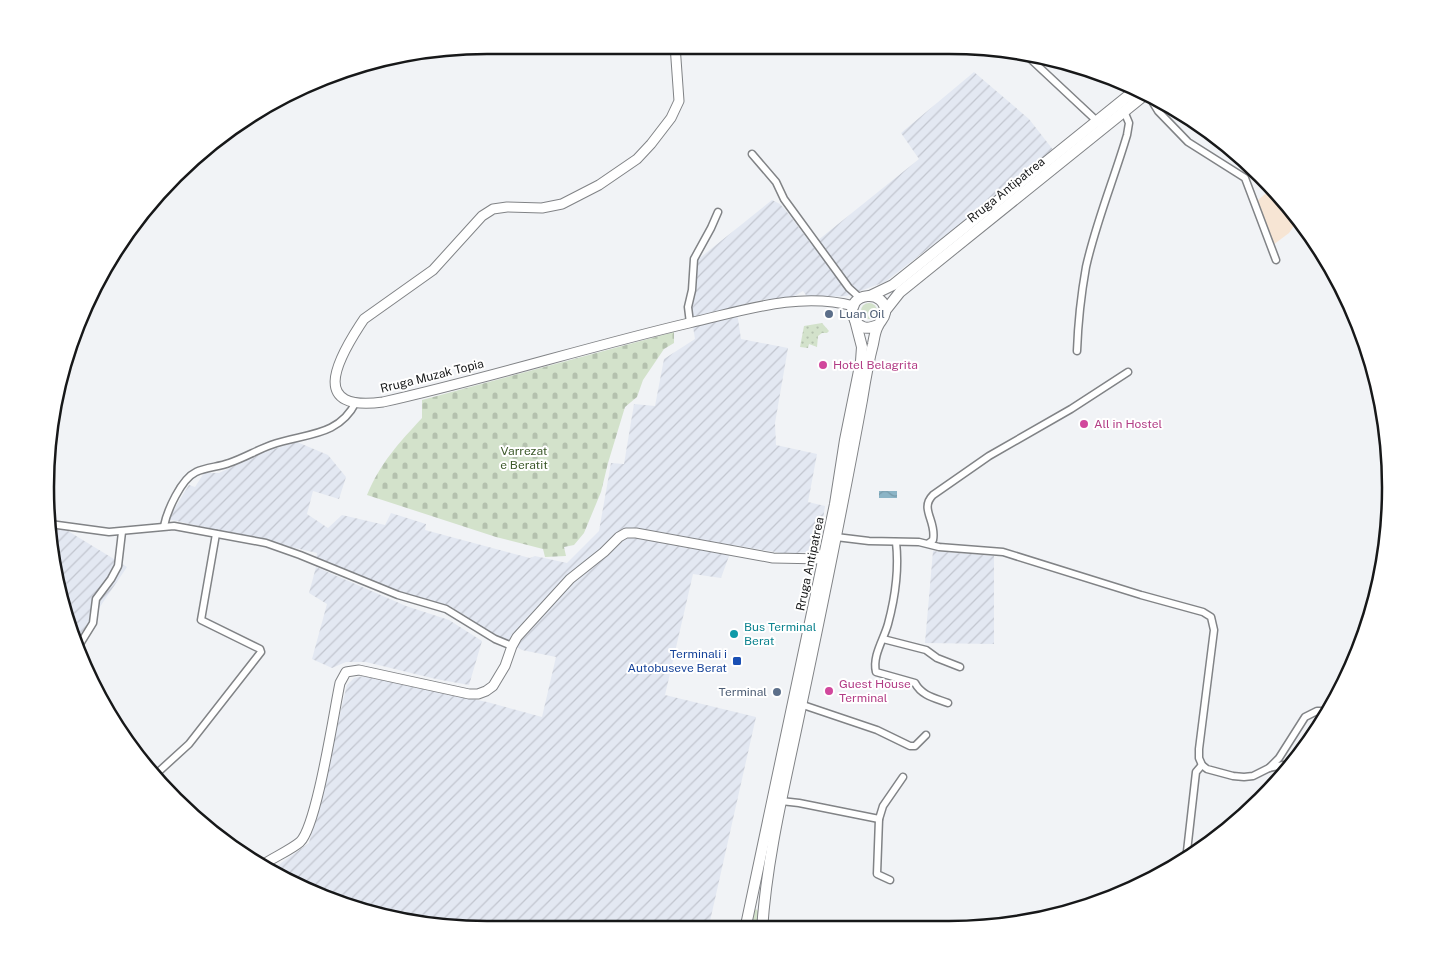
<svg xmlns="http://www.w3.org/2000/svg" width="1436" height="975" viewBox="0 0 1436 975" font-family="'Public Sans',sans-serif">
<style>
.commercial{fill:#f7e5d4}
.industrial{fill:url(#industrial-furrows)}
.grass{fill:#d3e2cb}
.cemetery{fill:url(#cemetery-stones)}
.garden{fill:url(#garden-dots)}
.water{fill:url(#water-waves)}
.lines{fill:none;stroke-linecap:round;stroke-linejoin:round}
.street-casing{stroke:#818386;stroke-width:9}
.secondary-casing{stroke:#818386;stroke-width:11}
.primary-casing{stroke:#818386;stroke-width:12}
.street{stroke:#fff;stroke-width:6}
.secondary{stroke:#fff;stroke-width:9}
.primary{stroke:#fff;stroke-width:10}
.service-dot{fill:#5c6f8a;stroke:#fff;stroke-width:2}
.hotel-dot{fill:#d1479c;stroke:#fff;stroke-width:2}
.culture-dot{fill:#0f9aa8;stroke:#fff;stroke-width:2}
.transit-dot{fill:#1a4fb4;stroke:#fff;stroke-width:2}
.labels{text-anchor:middle;dominant-baseline:central;stroke-width:4;stroke-linejoin:round;paint-order:stroke}
.street-label{font-size:12px;fill:#171819;stroke:#fff}
.service-label{font-size:12px;fill:#4e5e75;stroke:#fff;text-anchor:start}
.hotel-label{font-size:12px;fill:#b23c85;stroke:#fff;text-anchor:start}
.park-label{font-size:12px;fill:#3c592a;stroke:#fff}
.culture-label{font-size:12px;fill:#0d838f;stroke:#fff;text-anchor:start}
.transit-label{font-size:12px;fill:#164399;stroke:#fff;text-anchor:end}
.rim{fill:none;stroke:#171819;stroke-width:2.5}
</style>
<defs>
<pattern id="industrial-furrows" width="10" height="10" patternUnits="userSpaceOnUse" patternTransform="scale(1.25)"><rect width="10" height="10" fill="#e3e8f2"/><path d="M-1 1l2-2M0 10L10 0M9 11l2-2" fill="none" stroke="#c2c6cf"/></pattern>
<pattern id="cemetery-stones" width="16" height="16" patternUnits="userSpaceOnUse" patternTransform="scale(1.25)"><rect width="16" height="16" fill="#d3e2cb"/><path d="M2 7V4a2 2 0 0 1 4 0v3zM10 15v-3a2 2 0 0 1 4 0v3z" fill="#b4c1ae"/></pattern>
<pattern id="garden-dots" width="8" height="8" patternUnits="userSpaceOnUse" patternTransform="scale(1.25)"><rect width="8" height="8" fill="#d3e2cb"/><path d="M2 2h.1M6 6h.1" fill="none" stroke="#b4c1ae" stroke-width="1.8" stroke-linecap="round"/></pattern>
<pattern id="water-waves" width="16" height="10" patternUnits="userSpaceOnUse" patternTransform="scale(1.25)"><rect width="16" height="10" fill="#8bb4c6"/><path d="M0 5q4-4 8 0t8 0" fill="none" stroke="#779aaa"/></pattern>
</defs>
<rect width="100%" height="100%" fill="#f1f3f6"/>
<polygon class="commercial" points="1272,188 1298,220 1289,233 1273,245 1257,201"/>
<g class="industrial">
<polygon points="974,72 1029,119 1054,151 885,282 846,296 808,298 803,291 793,297 761,300 736,306 741,339 788,348 775,423 776,445 817,454 808,502 825,506 819,547 816,551 787,554 733,545 721,578 693,574 665,695 756,717 708,930 488,930 401,922 292,884 274,872 281,863 309,843 345,693 347,685 354,678 363,676 487,702 542,717 556,657 522,650 486,630 450,606 407,595 316,561 317,553 168,519 189,485 195,487 204,473 219,473 264,452 297,442 328,455 346,477 339,499 313,491 307,514 328,528 342,515 385,525 391,513 426,524 425,530 530,558 535,556 567,563 599,531 611,463 624,464 634,404 655,406 664,359 695,339 689,302 696,261 772,200 780,204 787,212 812,245 919,159 901,133"/>
<polygon points="51,528 68,531 127,567 78,639 54,574"/>
<polygon points="933,551 994,556 994,644 925,643"/>
<polygon points="316,567 406,606 449,620 482,641 469,685 436,679 366,662 346,662 332,668 312,659 327,604 309,593"/>
</g>
<g class="grass">
<circle cx="869" cy="311" r="8"/>
<polygon points="756,909 759,912 758,930 751,930 753,912"/>
</g>
<path class="cemetery" d="M674 332V343L664 349 643 380 637 397 625 407 608 463 601 492 584 533 574 545 564 547 566 556 545 557 543 549 496 537 367 495C381 462 398 444 422 418V400Z"/>
<polygon class="garden" points="822,323 829,331 827,333 822,333 818,336 817,347 809,344 808,348 800,347 804,326"/>
<rect class="water" x="879" y="491" width="18" height="7"/>
<g class="lines">
<g class="street-casing">
<g id="street">
<polyline points="1023,52 1099,123"/>
<polyline points="1147,93 1158,111 1188,142 1245,178 1276,260"/>
<polyline points="752,154 776,182 784,199 849,288 860,298"/>
<polyline points="690,323 688,307 692,290 694,259 711,228 718,212"/>
<path d="M1077 351C1078 323 1081 295 1086 267 1096 222 1114 179 1127 135L1129 123 1124 111"/>
<polyline points="50,524 109,532 174,526 266,543 300,555 398,595 446,609 495,639 512,646"/>
<path d="M164 526C167 511 181 479 196 472 206 467 219 467 229 463 244 458 257 450 271 445 303 433 338 438 356 402"/>
<polyline points="836,537 869,541 919,542 939,547 1003,552 1141,595 1203,612 1211,617 1214,630 1199,749 1199,758 1202,765 1207,769 1233,776 1244,777 1253,776 1269,768 1279,758 1305,717 1317,711 1328,711"/>
<path d="M896 542C899 568 895 598 888 624 884 639 872 656 876 672L915 683C922 696 935 698 948 703"/>
<path d="M929 543 933 540C937 521 919 509 933 495L989 456 1071 409 1128 372"/>
<polyline points="883,639 926,650 937,658 960,667"/>
<polyline points="80,644 93,623 96,599 111,579 118,566 122,532"/>
<polyline points="800,704 877,730 910,746 915,746 926,735"/>
<polyline points="1269,768 1283,765 1290,765"/>
<polyline points="155,775 189,744 261,652 260,649 201,620 216,534"/>
<polyline points="781,801 799,803 879,819"/>
<polyline points="1186,860 1196,772 1202,765"/>
<polyline points="890,880 877,874 879,819 883,806 903,777"/>
</g>
</g>
<g class="secondary-casing">
<g id="secondary">
<path d="M675 45 679 101 671 118 651 144 637 159 599 185 562 204 542 208 507 207 493 209 482 216 433 270 364 319 360 325C336 362 310 412 383 402 486 379 587 347 689 323 743 311 798 291 854 306"/>
<path d="M264 864C273 858 292 849 300 842 317 826 334 711 340 683L346 672 359 670 469 694H478L486 691 493 686 505 666 512 646 517 637 570 579 604 552 619 537 626 533H636L773 558 823 559 830 561"/>
</g>
</g>
<g class="primary-casing">
<g id="primary">
<polyline points="870,296 893,285 1138,88"/>
<polyline points="885,311 900,292 1147,93"/>
<polyline points="745,930 835,504 845,440 861,361 862,347 855,320"/>
<path d="M762 930C767 855 785 784 800 711 822 607 843 504 862 400 865 381 868 363 873 344 874 339 875 331 878 326 880 321 884 319 885 313 887 288 846 292 853 316 855 321 858 325 863 327 868 329 873 327 878 325"/>
</g>
</g>
<use href="#street" class="street"/>
<use href="#secondary" class="secondary"/>
<use href="#primary" class="primary"/>
</g>
<g class="service-dot">
<circle cx="829" cy="314" r="5"/>
<circle cx="777" cy="692" r="5"/>
</g>
<g class="hotel-dot">
<circle cx="823" cy="365" r="5"/>
<circle cx="1084" cy="424" r="5"/>
<circle cx="829" cy="691" r="5"/>
</g>
<circle class="culture-dot" cx="734" cy="634" r="5"/>
<rect class="transit-dot" x="732" y="656" width="10" height="10" rx="2.5"/>
<g class="labels">
<g class="street-label">
<text transform="translate(1006 190) rotate(-39)">Rruga Antipatrea</text>
<text transform="translate(432 376) rotate(-14)">Rruga Muzak Topia</text>
<text transform="translate(810 564) rotate(-78)">Rruga Antipatrea</text>
</g>
<g class="service-label">
<text x="839" y="314">Luan Oil</text>
<text x="767" y="692" text-anchor="end">Terminal</text>
</g>
<g class="hotel-label">
<text x="833" y="365">Hotel Belagrita</text>
<text x="1094" y="424">All in Hostel</text>
<text x="839" y="684">Guest House<tspan x="839" dy="14">Terminal</tspan></text>
</g>
<g class="park-label">
<text x="524" y="451">Varrezat<tspan x="524" dy="14">e Beratit</tspan></text>
</g>
<g class="culture-label">
<text x="744" y="627">Bus Terminal<tspan x="744" dy="14">Berat</tspan></text>
</g>
<g class="transit-label">
<text x="727" y="654">Terminali i<tspan x="727" dy="14">Autobuseve Berat</tspan></text>
</g>
</g>
<path d="M0 0H1436V975H0ZM487 54H949A433 433 0 0 1 1382 487V488A433 433 0 0 1 949 921H487A433 433 0 0 1 54 488V487A433 433 0 0 1 487 54Z" fill="#fff" fill-rule="evenodd"/>
<path class="rim" d="M487 54H949A433 433 0 0 1 1382 487V488A433 433 0 0 1 949 921H487A433 433 0 0 1 54 488V487A433 433 0 0 1 487 54Z"/>
</svg>
